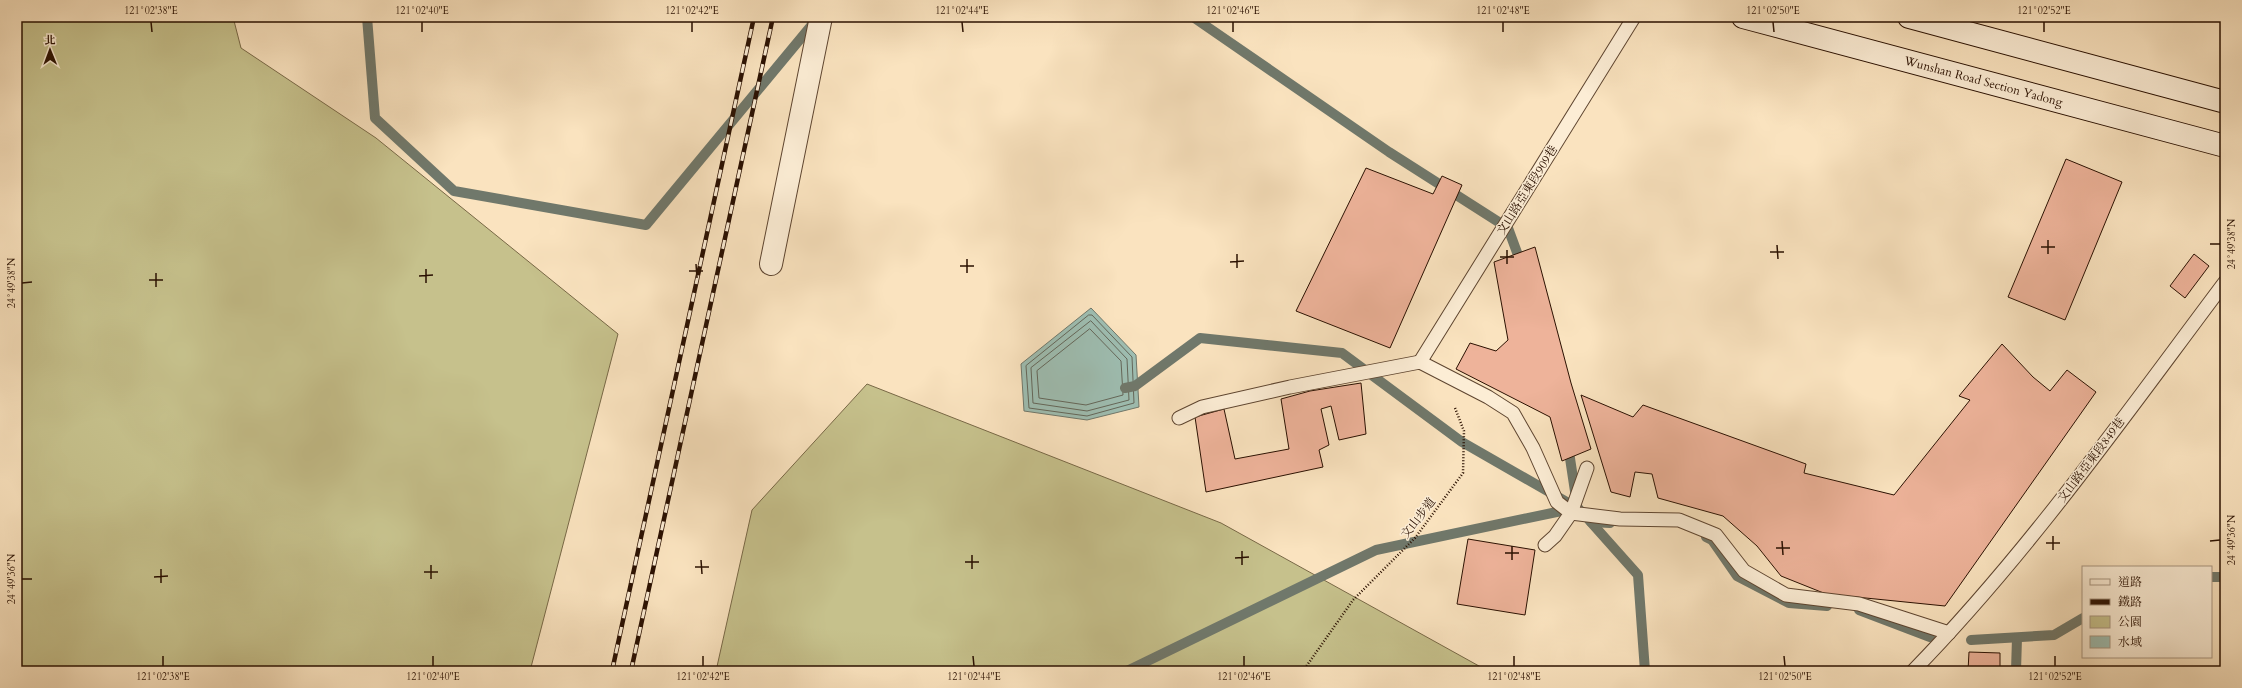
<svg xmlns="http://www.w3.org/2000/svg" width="2242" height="688" viewBox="0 0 2242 688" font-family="Cardo,'Noto Serif TC',serif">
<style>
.green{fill:#c6c18c;stroke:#786846}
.water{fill:#9ebeb2;stroke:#70786b}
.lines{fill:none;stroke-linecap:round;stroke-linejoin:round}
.shore{stroke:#64675a;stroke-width:1}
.stream{stroke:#70786b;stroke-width:10}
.building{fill:#eeb39a;stroke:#2a1001}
.service-casing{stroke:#5e4530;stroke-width:15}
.minor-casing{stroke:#5e4530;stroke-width:24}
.secondary-casing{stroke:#2a1001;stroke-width:24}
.path{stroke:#2a1001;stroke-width:2.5;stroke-dasharray:1 2;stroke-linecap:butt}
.service{stroke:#fcedd5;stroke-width:13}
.minor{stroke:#fcedd5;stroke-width:22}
.secondary{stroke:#fcedd5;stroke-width:22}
.rail-casing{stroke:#2a1001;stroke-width:4.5}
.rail{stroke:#fcedd5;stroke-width:3;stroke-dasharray:9;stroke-linecap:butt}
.ticks{fill:none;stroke:#2a1001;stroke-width:1.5}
.labels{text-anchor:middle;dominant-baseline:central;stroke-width:3;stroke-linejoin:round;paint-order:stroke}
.street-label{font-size:12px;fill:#2a1001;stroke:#fcedd5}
.neatline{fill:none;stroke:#2a1001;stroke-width:1.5}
.ticks-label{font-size:10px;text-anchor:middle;fill:#2a1001}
</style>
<rect width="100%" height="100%" fill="#fae3bf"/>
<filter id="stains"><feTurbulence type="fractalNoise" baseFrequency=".005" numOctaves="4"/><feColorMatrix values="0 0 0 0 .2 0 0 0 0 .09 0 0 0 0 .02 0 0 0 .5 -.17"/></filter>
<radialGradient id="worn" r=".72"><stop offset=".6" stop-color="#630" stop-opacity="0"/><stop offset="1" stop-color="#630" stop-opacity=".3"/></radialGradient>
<g class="green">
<polygon points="17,17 233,17 241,48 376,138 618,334 530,671 17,671"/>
<polygon points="867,384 1221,523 1488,671 716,671 752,510"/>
</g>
<polygon class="water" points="1091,308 1136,355 1139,407 1087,420 1024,411 1021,364"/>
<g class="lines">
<g class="shore">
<polygon points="1089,315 1092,315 1132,357 1134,403 1087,416 1029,408 1026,366"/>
<polygon points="1091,321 1127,359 1129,400 1087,411 1033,403 1031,368"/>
<polygon points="1090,329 1121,361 1123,395 1086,405 1039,398 1037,371"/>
</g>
<g class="stream">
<polyline points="367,17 375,118 454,191 646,225 816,20"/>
<polyline points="1193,17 1389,152 1508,228 1522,266"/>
<polyline points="1125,388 1135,386 1200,338 1342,353 1462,442 1579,509"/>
<polyline points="1568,445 1576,498"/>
<polyline points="1589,520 1638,575 1645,671"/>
<polyline points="1591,522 1610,523"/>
<polyline points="1706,537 1712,540 1737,576 1789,603 1827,606"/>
<polyline points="2211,577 2225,577"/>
<polyline points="1859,610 1930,637"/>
<polyline points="1971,640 2054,635 2083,618"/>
<polyline points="1127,671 1376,550 1571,509"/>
<polyline points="2016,671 2017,638"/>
</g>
</g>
<g class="building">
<polygon points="2066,159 2122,182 2065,320 2008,297"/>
<polygon points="1366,168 1433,194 1442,176 1462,185 1390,348 1296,311"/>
<polygon points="1535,247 1571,383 1591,449 1562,461 1550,417 1456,369 1470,343 1496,351 1508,340 1494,262"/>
<polygon points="2194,254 2209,266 2185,298 2170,286"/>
<polygon points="2002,344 2033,377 2050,391 2067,370 2096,392 1945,606 1826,594 1781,576 1757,546 1723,516 1658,498 1652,474 1635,472 1630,497 1611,492 1581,395 1633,417 1643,405 1806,464 1804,473 1894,495 1970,400 1959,396"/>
<polygon points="1361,383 1366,434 1339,440 1331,406 1321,409 1329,445 1319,450 1323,467 1206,492 1195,417 1224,409 1235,459 1289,449 1281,399 1310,391"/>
<polygon points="1468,539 1535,550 1525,615 1457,604"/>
<polygon points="1969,652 2000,653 2000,671 1968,671"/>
</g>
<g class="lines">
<g class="service-casing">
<g id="service">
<polyline points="1420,362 1634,17"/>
<polyline points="1179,418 1202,407 1290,387 1420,362 1488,397 1513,413 1533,448 1557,502 1571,513 1555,536 1545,545"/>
<polyline points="1587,468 1571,513 1620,519 1679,520 1716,535 1744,571 1786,595 1859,604 1949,633"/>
<path d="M1913 671C2029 552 2125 415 2225 282"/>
</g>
</g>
<g class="minor-casing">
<polyline id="minor" points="771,264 821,17"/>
</g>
<g class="secondary-casing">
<g id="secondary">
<path id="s1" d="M1743 17 2225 146"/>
<polyline points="1909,17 2225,102"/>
</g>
</g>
<polyline class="path" points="1303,671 1353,600 1415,538 1463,473 1464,431 1455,408"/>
<use href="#service" class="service"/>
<use href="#minor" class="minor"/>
<use href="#secondary" class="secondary"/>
<g class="rail-casing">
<g id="rail">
<polyline points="612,671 754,17"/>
<polyline points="631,671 773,17"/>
</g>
</g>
<use href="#rail" class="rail"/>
</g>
<path class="ticks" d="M151 22 152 32M422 22V32M692 22V32M962 22 963 32M1233 22V32M1503 22V32M1773 22 1774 32M2044 22V32M2048 240V254M2210 244H2220M1777 245 1778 259M2041 247H2055M1507 250V264M1770 252H1784M1237 254V268M1500 257H1514M967 259V273M1230 262 1244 261M696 264 697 278M960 266H974M426 269V283M689 271H703M156 273V287M419 276 433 275M149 280H163M22 283 32 282M2053 536V550M1782 541 1783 555M2210 541 2220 540M2046 543H2060M1512 546V560M1776 548H1790M1242 551V565M1505 553H1519M972 555V569M1235 558 1249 557M701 560 702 574M965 562H979M431 565V579M695 567H709M161 569V583M424 572H438M154 577 168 576M22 579H32M163 656V666M433 656V666M703 656V666M973 656 974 666M1244 656V666M1514 656V666M1784 656 1785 666M2055 656V666"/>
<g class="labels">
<g class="street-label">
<text stroke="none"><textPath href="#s1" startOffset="249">Wunshan Road Section Yadong</textPath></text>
<text transform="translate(1527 190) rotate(-58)">文山路亞東段909巷</text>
<text transform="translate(2091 460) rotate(-53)">文山路亞東段849巷</text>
<text transform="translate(1418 518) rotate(-52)">文山步道</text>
</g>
</g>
<rect width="2242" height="688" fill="none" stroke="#fae3bf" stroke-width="44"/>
<rect x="2082" y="566" width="130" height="92" fill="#fcedd5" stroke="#a89580"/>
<rect x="2090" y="579" width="20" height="6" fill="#fcedd5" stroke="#a89580"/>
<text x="2118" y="586" font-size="12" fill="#2a1001">道路</text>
<rect x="2090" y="599" width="20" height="6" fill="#2a1001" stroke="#a89580"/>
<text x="2118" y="606" font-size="12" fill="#2a1001">鐵路</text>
<rect x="2090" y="616" width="20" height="12" fill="#c6c18c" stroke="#a89580"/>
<text x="2118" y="626" font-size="12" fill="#2a1001">公園</text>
<rect x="2090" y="636" width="20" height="12" fill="#9ebeb2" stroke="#a89580"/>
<text x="2118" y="646" font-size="12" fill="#2a1001">水域</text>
<g transform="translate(50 50) rotate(359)" stroke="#fcedd5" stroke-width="3" paint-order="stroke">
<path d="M0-3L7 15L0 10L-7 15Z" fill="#2a1001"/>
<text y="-6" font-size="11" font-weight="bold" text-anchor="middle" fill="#2a1001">北</text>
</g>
<rect x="22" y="22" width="2198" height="644" class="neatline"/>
<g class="ticks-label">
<text x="151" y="14">121°02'38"E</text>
<text x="422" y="14">121°02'40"E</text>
<text x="692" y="14">121°02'42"E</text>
<text x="962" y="14">121°02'44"E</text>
<text x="1233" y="14">121°02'46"E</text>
<text x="1503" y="14">121°02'48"E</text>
<text x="1773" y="14">121°02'50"E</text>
<text x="2044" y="14">121°02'52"E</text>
<text transform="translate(2231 244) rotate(-90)" y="4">24°49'38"N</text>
<text transform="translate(11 283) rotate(-90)" y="4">24°49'38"N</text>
<text transform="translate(2231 540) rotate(-90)" y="4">24°49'36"N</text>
<text transform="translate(11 579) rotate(-90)" y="4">24°49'36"N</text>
<text x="163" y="680">121°02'38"E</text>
<text x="433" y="680">121°02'40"E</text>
<text x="703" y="680">121°02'42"E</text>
<text x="974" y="680">121°02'44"E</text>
<text x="1244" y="680">121°02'46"E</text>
<text x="1514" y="680">121°02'48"E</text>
<text x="1785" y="680">121°02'50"E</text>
<text x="2055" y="680">121°02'52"E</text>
</g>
<rect width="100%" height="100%" filter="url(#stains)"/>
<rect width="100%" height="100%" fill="url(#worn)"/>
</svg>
